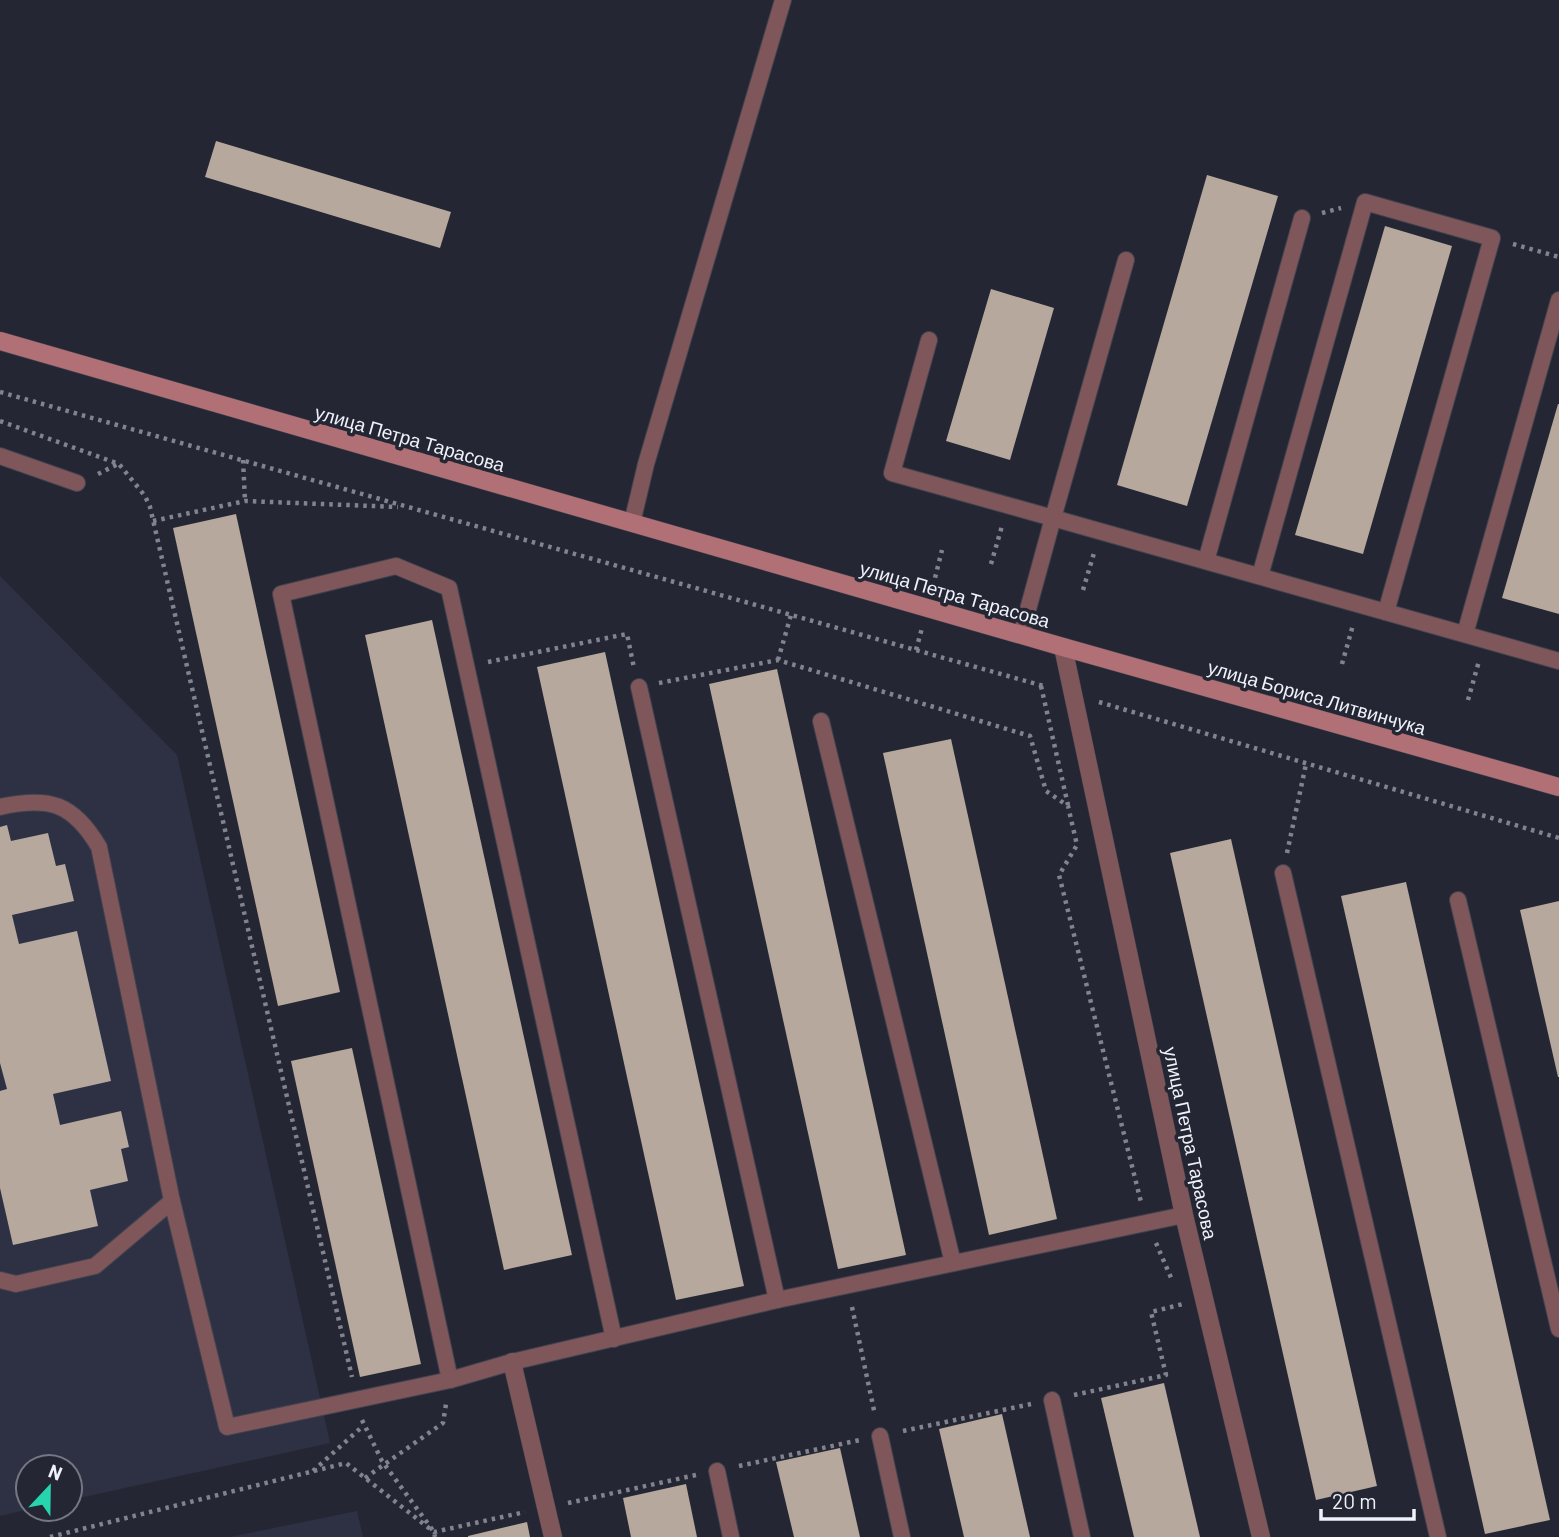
<svg xmlns="http://www.w3.org/2000/svg" width="1559" height="1537" viewBox="0 0 1559 1537" font-family="Barlow,sans-serif">
<style>
.built{fill:#2d3143}
.building{fill:#b7a89d}
.lines{fill:none;stroke-linecap:round;stroke-linejoin:round}
.lane-casing{stroke:#40434f;stroke-width:18}
.street-casing{stroke:#40434f;stroke-width:19}
.secondary-casing{stroke:#40434f;stroke-width:19}
.path{stroke:#81848e;stroke-width:4.5;stroke-dasharray:3.5 5;stroke-linecap:butt}
.lane{stroke:#7f5659;stroke-width:16}
.street{stroke:#7f5659;stroke-width:18}
.secondary{stroke:#b17075;stroke-width:18}
.labels{text-anchor:middle;dominant-baseline:central;stroke-width:7;stroke-linejoin:round;paint-order:stroke}
.street-label{font-size:19px;fill:#eff2fa;stroke:#242733}
</style>
<rect width="100%" height="100%" fill="#242733"/>
<g class="built">
<polygon points="0,576 177,755 330,1443 70,1500 70,1467 28,1467 28,1509 30,1509 0,1516"/>
<polygon points="357,1511 363,1537 230,1537"/>
</g>
<g class="building">
<polygon points="216,141 451,212 440,248 205,177"/>
<polygon points="1207,175 1278,196 1187,506 1117,485"/>
<polygon points="1385,226 1452,246 1363,554 1295,535"/>
<polygon points="991,289 1054,308 1010,460 946,441"/>
<polygon points="1558,404 1559,404 1559,614 1502,598"/>
<polygon points="236,514 340,992 278,1006 173,528"/>
<polygon points="432,620 572,1255 504,1270 365,635"/>
<polygon points="605,652 744,1286 676,1300 537,667"/>
<polygon points="777,669 906,1255 838,1269 709,684"/>
<polygon points="951,739 1057,1219 989,1235 883,753"/>
<polygon points="7,825 11,841 48,833 56,866 65,864 74,901 12,915 19,944 77,931 111,1081 53,1094 60,1125 121,1111 129,1147 121,1149 128,1181 90,1190 98,1226 13,1245 0,1188 0,1091 7,1089 0,1063 0,827"/>
<polygon points="1231,839 1377,1486 1316,1500 1170,853"/>
<polygon points="1406,882 1550,1520 1485,1534 1341,896"/>
<polygon points="1559,901 1559,1077 1558,1077 1520,910"/>
<polygon points="352,1048 421,1364 360,1377 291,1061"/>
<polygon points="1164,1383 1200,1537 1134,1537 1101,1398"/>
<polygon points="1002,1414 1030,1537 964,1537 939,1429"/>
<polygon points="840,1448 860,1537 794,1537 776,1462"/>
<polygon points="686,1484 697,1537 631,1537 623,1498"/>
<polygon points="527,1522 530,1537 468,1537 468,1536"/>
</g>
<g class="lines">
<g class="lane-casing">
<g id="lane">
<polyline points="929,340 892,473 1053,518 1126,260"/>
<polyline points="0,456 77,483"/>
<polyline points="632,523 646,464 783,0"/>
<polyline points="1206,561 1302,218"/>
<polyline points="1260,576 1365,202 1492,238 1386,612"/>
<polyline points="1465,634 1559,300"/>
<polyline points="1021,635 1053,518 1559,661"/>
<polyline points="639,687 777,1300"/>
<polyline points="821,721 953,1263"/>
<path d="M0 807C49 796 73 803 99 847L172 1201"/>
<polyline points="1283,873 1438,1537"/>
<polyline points="1458,900 1559,1329"/>
<polyline points="0,1280 16,1284 95,1266 172,1201 227,1427 450,1380 512,1362 777,1300 1184,1215"/>
<polyline points="450,1380 281,594 396,566 449,588 614,1339"/>
<polyline points="1052,1400 1082,1537"/>
<polyline points="880,1436 902,1537"/>
<polyline points="717,1471 731,1537"/>
</g>
</g>
<g class="street-casing">
<g id="street">
<polyline points="1063,647 1184,1215 1261,1537"/>
<polyline points="512,1362 553,1537"/>
</g>
</g>
<g class="secondary-casing">
<polyline id="secondary" points="0,341 1063,647 1559,787"/>
</g>
<g class="path">
<polyline points="1322,213 1341,208"/>
<polyline points="1513,244 1559,257"/>
<polyline points="0,392 1047,687"/>
<polyline points="0,421 119,464 145,496 150,507 352,1377"/>
<polyline points="243,460 245,501"/>
<polyline points="98,474 118,464"/>
<polyline points="153,521 245,501 398,507"/>
<polyline points="991,564 1002,526"/>
<polyline points="933,586 942,550"/>
<polyline points="1083,590 1094,553"/>
<polyline points="916,650 922,628"/>
<polyline points="778,660 791,615"/>
<polyline points="488,662 627,634 634,668"/>
<polyline points="1342,664 1353,625"/>
<polyline points="659,683 778,660 1030,736 1046,791 1068,806 1077,845 1059,875 1141,1202"/>
<polyline points="1041,686 1068,805"/>
<polyline points="1468,700 1479,661"/>
<polyline points="1099,702 1559,838"/>
<polyline points="1287,853 1306,764"/>
<polyline points="1156,1243 1172,1280"/>
<polyline points="852,1307 875,1415"/>
<polyline points="1074,1395 1166,1375 1151,1312 1183,1304"/>
<polyline points="362,1420 382,1461 434,1532 435,1537"/>
<polyline points="903,1431 1031,1404"/>
<polyline points="739,1466 860,1440"/>
<polyline points="313,1471 363,1426"/>
<polyline points="365,1478 443,1423 446,1404"/>
<polyline points="568,1503 696,1475"/>
<polyline points="50,1537 346,1463 434,1532 525,1512"/>
</g>
<use href="#lane" class="lane"/>
<use href="#street" class="street"/>
<use href="#secondary" class="secondary"/>
</g>
<g class="labels">
<g class="street-label">
<text transform="translate(410 438) rotate(16)">улица Петра Тарасова</text>
<text transform="translate(955 594) rotate(16)">улица Петра Тарасова</text>
<text transform="translate(1317 697) rotate(16)">улица Бориса Литвинчука</text>
<text transform="translate(1191 1143) rotate(78)">улица Петра Тарасова</text>
</g>
</g>
<g transform="translate(49 1488) rotate(22)"><circle r="33" fill="#242733" stroke="#757883" stroke-width="2"/>
<path d="M0-5L12 26L0 18L-12 26Z" fill="#26d5ae"/>
<text y="-10" font-size="19" font-weight="bold" text-anchor="middle" fill="#eff2fa">N</text>
</g>
<path d="M1321 1509v10h93v-10" fill="none" stroke="#eff2fa" stroke-width="3.5"/>
<text x="1332" y="1509" font-size="21" fill="#eff2fa" stroke="#242733" stroke-width="5" paint-order="stroke">20 m</text>
</svg>
